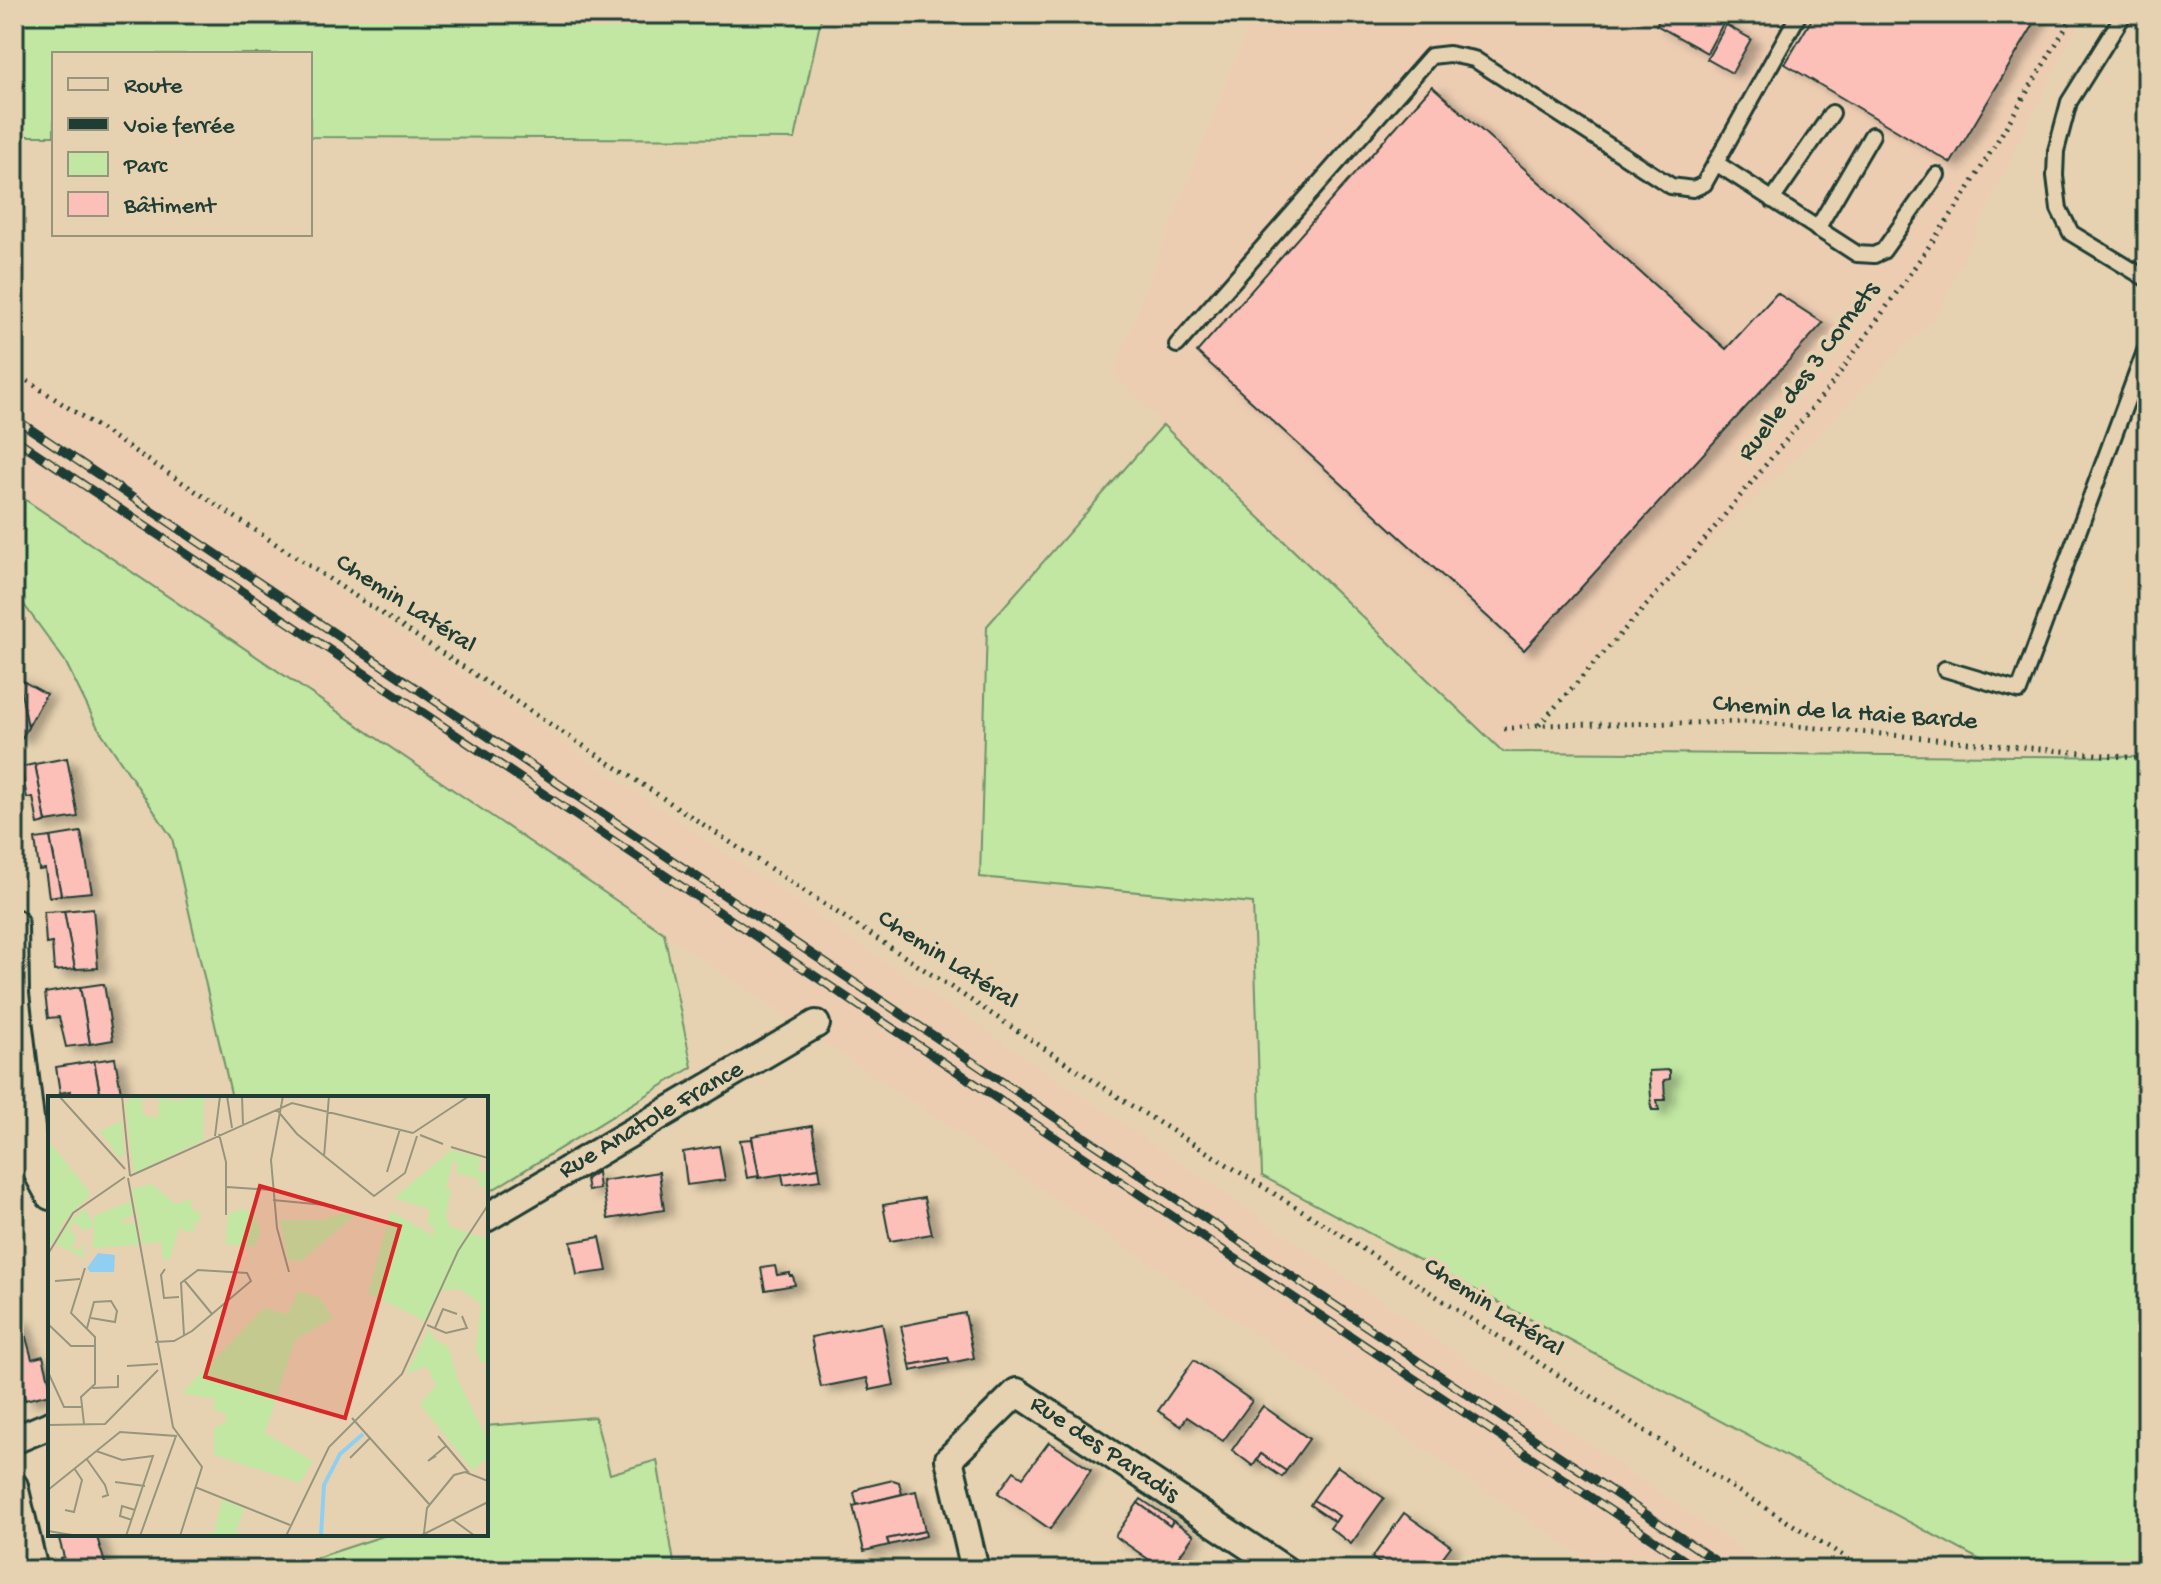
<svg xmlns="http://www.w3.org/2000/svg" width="2161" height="1584" viewBox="0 0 2161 1584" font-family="'Gochi Hand',sans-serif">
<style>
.built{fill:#edcdb2}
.green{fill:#c1e7a2;stroke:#70926b;stroke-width:2}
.building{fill:#fcc0b8;stroke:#1f3d34;stroke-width:2;filter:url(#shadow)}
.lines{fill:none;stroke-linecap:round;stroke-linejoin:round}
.lane-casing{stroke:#1f3d34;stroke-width:20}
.street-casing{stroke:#1f3d34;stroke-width:32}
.path{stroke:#1f3d34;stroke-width:5;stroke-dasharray:2 6;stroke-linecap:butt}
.lane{stroke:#e6d2b0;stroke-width:14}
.street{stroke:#e6d2b0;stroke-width:26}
.rail-casing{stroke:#1f3d34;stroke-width:9}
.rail{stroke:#e6d2b0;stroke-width:6;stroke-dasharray:18;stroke-linecap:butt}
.labels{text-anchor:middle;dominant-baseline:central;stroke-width:8;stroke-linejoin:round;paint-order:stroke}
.street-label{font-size:26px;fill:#1f3d34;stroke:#e6d2b0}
.inset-river{fill:none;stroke:#91cff2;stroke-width:4}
.inset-road{fill:none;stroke:#96967e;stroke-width:2}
.view{fill:#d62828;fill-opacity:0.15;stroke:#d62828;stroke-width:4}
.inset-edge{fill:none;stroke:#1f3d34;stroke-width:4}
</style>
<defs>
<filter id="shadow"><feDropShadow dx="9" dy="5" stdDeviation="4" flood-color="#0004"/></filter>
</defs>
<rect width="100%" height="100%" fill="#e6d2b0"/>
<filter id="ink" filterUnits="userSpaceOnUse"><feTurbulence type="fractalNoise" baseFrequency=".0125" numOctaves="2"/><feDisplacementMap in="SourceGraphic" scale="16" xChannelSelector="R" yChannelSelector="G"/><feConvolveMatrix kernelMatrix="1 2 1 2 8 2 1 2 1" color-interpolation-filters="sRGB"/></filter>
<g filter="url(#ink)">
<g class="built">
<polygon points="1253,14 2085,14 2017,146 1938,314 1502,752 1163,425 1113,372"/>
<polygon points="14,369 1138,1134 1772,1570 1602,1570 14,492"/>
</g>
<g class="green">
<polygon points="14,14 822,14 795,139 310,137 310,54 54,54 54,136 14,136"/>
<polygon points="1163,425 1503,752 2147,757 2147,1570 1999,1570 1262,1176 1253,903 980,877 987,626"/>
<polygon points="14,492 664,933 692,1067 486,1194 486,1098 232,1098 172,838 97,726 65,661 14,591"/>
<polygon points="595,1417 610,1474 657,1460 674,1563 703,1560 705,1570 279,1570 389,1534 486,1534 486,1426"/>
</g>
<g class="building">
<polygon points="1663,14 1719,14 1726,18 1707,53 1656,25"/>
<polygon points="1815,14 2040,14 1951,163 1785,64"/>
<polygon points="1726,25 1751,39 1732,73 1707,59"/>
<polygon points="1432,86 1726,349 1777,293 1823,323 1524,650 1197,352"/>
<polygon points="14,676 19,679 28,727 22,738 14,733"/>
<polygon points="19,679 46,694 28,727 22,697"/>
<polygon points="67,758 78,817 46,822 35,764"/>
<polygon points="35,764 46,822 38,824 33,797 27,798 21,767"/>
<polygon points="81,832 92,892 61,895 50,837"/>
<polygon points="50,837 61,895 49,897 45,869 39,870 35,839"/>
<polygon points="93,908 98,968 75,969 64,911"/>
<polygon points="64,911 75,969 54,971 52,943 46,944 44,912"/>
<polygon points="101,984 104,984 113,1040 90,1044 80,987"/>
<polygon points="80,987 90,1044 66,1047 59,1017 48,1018 45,993"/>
<polygon points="115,1058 122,1098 101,1098 94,1061"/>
<polygon points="94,1061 101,1098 71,1098 70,1091 60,1093 56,1067"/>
<polygon points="1670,1070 1670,1079 1664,1080 1665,1100 1657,1100 1659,1110 1652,1110 1649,1071"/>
<polygon points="812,1126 819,1168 758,1178 752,1136"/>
<polygon points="752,1139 759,1176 747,1178 740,1140"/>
<polygon points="719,1146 725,1180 687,1185 683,1152"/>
<polygon points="819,1168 821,1180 784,1185 782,1174"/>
<polygon points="597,1172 599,1189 588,1191 586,1179"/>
<polygon points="659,1172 664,1210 608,1219 602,1181"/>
<polygon points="924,1198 932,1234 890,1241 883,1205"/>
<polygon points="600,1237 607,1271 577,1275 571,1242"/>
<polygon points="775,1266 777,1275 790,1273 790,1276 793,1276 795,1285 765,1290 761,1268"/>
<polygon points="965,1313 974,1358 950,1363 948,1358 910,1365 901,1326"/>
<polygon points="21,1319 32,1359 43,1356 50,1384 50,1394 25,1400 14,1355 14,1321"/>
<polygon points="882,1323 894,1385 870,1390 867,1378 821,1387 811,1337"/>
<polygon points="948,1358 950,1363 911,1371 910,1365"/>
<polygon points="1194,1360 1252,1401 1223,1441 1187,1417 1181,1426 1158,1411"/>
<polygon points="1263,1406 1309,1439 1286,1471 1261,1454 1253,1466 1232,1450"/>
<polygon points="1049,1442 1091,1470 1050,1529 998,1493 1014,1471 1023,1477"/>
<polygon points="1261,1454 1286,1471 1282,1477 1257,1460"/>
<polygon points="1337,1466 1384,1498 1351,1544 1330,1528 1339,1516 1313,1500"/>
<polygon points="893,1480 899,1482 902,1494 857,1505 854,1493 860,1488"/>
<polygon points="916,1491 925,1531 887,1539 889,1545 864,1551 853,1506"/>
<polygon points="1141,1499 1173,1521 1170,1526 1138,1503"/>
<polygon points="1313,1500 1339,1516 1335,1522 1310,1505"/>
<polygon points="1138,1503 1170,1526 1173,1521 1194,1535 1169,1570 1164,1570 1115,1536"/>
<polygon points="1404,1513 1451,1546 1433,1570 1414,1570 1401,1561 1395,1570 1390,1570 1372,1558"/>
<polygon points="925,1531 926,1536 889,1545 887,1539"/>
<polygon points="96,1534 107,1570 63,1570 60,1558 64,1557 58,1535"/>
</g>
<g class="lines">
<g class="lane-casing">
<g id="lane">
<polyline points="2124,14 2069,102 2056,151 2055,176 2059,209 2071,233 2147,279"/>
<polyline points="1716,163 1857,254 1874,255 1883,251 1937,175"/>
<polyline points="1772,200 1832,113"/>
<polyline points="1817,229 1872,135"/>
<polyline points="1177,345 1431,56 1449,54 1474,59 1671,186 1693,189 1704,184 1799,14"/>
<polyline points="1945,669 2019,691 2147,346"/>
</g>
</g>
<g class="street-casing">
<g id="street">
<polyline points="14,923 15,994 36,1170 50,1196"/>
<path id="s1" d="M486 1218 816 1024"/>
<polyline points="14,1440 50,1425"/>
<polyline points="14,1486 34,1570"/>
<path id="s2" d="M975 1570 949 1459 1017 1392 1285 1570"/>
</g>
</g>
<g class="path">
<polyline points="14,372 1132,1106 1335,1231 1738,1491 1866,1570"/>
<polyline points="1539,725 1701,544 1835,380 1963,198 2074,14"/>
<polyline points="1504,729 1539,725 1753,722 2147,759"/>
</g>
<use href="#lane" class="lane"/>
<use href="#street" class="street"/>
<g class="rail-casing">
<g id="rail">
<polyline points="14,418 1729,1570"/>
<polyline points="14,438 1699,1570"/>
</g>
</g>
<use href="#rail" class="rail"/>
</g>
</g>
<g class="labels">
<g class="street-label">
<text transform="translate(1810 372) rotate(-53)">Ruelle des 3 Cornets</text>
<text transform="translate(405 605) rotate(33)">Chemin Latéral</text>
<text transform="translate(1845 714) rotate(4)">Chemin de la Haie Barde</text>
<text transform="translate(947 961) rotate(33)">Chemin Latéral</text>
<text stroke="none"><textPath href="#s1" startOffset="192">Rue Anatole France</textPath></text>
<text transform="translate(1493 1309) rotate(33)">Chemin Latéral</text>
<text stroke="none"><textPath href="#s2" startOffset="314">Rue des Paradis</textPath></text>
</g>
</g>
<g transform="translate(48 1096)">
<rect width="440" height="440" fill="#e6d2b0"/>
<path d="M142 0H156L155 44 86 77 77 8 84 1 94 3 95 19 110 22 111 2 132 5ZM74 25 76 59 71 61 52 35ZM0 45 23 72 6 87 24 73 43 98 17 124 0 155ZM403 54 433 62 430 75 440 77 439 92 430 89 431 83 408 77 410 67 405 65 398 93 403 94 398 119 402 131 440 143V265L433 267 428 253 433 208 412 193 392 194 377 225 320 197 343 115 385 140 387 131 379 128 382 113 346 102ZM104 88 127 108 143 103 144 113 152 117V127H139L146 128 147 135H134L132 128 122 163 115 164 113 146 95 148 84 93ZM83 105 85 119 70 126 87 127 91 149 45 152 46 120ZM37 113 46 129 37 135 26 126 21 134 29 140 24 152 30 154 37 147 34 155 39 163 8 148 23 124ZM190 114 206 115 213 137 206 151 178 148 180 118ZM303 115 310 117 253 165 240 164 232 124H274ZM250 195 272 202 285 222 247 244 217 337 265 365 252 387 166 359V332L178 326V318L166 314 167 303 134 297 216 212 240 218ZM381 233 387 244 400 250 410 284 440 345V360L425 375 372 308 388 289 379 270 358 278ZM174 404 196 412 187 440H165Z" fill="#c1e7a2"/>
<path d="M50 157 67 159 66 176H42L39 172Z" fill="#91cff2"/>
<path class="inset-river" d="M273 440 276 389 292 358 315 338"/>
<path class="inset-road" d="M11 0 77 73M74 0 82 80M179 0 184 32M194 0 195 28M235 0 223 64 229 132 241 176M229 14 249 38 326 100 357 77 369 40M365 37 421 0M171 38 178 66V119M372 39 395 48M167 40 172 0M403 51 440 62M276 61 281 0M339 76 352 33M82 80 244 7 365 37M80 82 125 331 154 371 132 440M179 91 224 94M225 104 287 110M0 158 25 117 77 81M117 173 113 179 116 202 131 201M136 184 164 218M7 185 32 183M0 228 23 250H47M379 229 398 237 419 232 414 220M39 232 46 206 63 205 69 215 67 226 43 222M387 232 395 213 409 218M107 246 126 245 144 235 203 185 199 177 150 174 133 187 136 239M79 270 110 268M0 276 16 311H34M44 292 70 291V279M304 322 381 408M36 328 33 301 47 288V241L23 217 37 172M0 329 57 328 110 274M390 340 421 377M48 355 74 364 105 360 78 440M388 360 380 365 398 350M38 362 57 389 60 399 54 401M302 362 322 342M67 386 97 390M147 391 242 429M0 394 72 336 128 340 92 440M17 414 26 416 34 384 26 372M404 423 427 440M84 424 72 420 74 410 87 414M0 435 30 440M376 437 379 412 406 379 417 376 440 385M238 440 281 351 354 278 410 155 440 109M372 440 440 406"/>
<path class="view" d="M212 90 352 130 297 322 157 281Z"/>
<rect width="440" height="440" class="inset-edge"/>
</g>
<rect width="2161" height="1584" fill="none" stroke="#e6d2b0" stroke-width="48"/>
<rect x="24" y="24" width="2113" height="1536" fill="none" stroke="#1f3d34" stroke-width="3" filter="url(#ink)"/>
<rect x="52" y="52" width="260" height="184" fill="#e6d2b0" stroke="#96967e" stroke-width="2"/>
<rect x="68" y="78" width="40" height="12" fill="#e6d2b0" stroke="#96967e" stroke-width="2"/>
<text x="124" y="92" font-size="24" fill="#1f3d34">Route</text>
<rect x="68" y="118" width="40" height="12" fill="#1f3d34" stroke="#96967e" stroke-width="2"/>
<text x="124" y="132" font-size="24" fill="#1f3d34">Voie ferrée</text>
<rect x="68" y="152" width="40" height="24" fill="#c1e7a2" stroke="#96967e" stroke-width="2"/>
<text x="124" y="172" font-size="24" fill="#1f3d34">Parc</text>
<rect x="68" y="192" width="40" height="24" fill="#fcc0b8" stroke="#96967e" stroke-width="2"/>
<text x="124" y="212" font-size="24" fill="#1f3d34">Bâtiment</text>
</svg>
